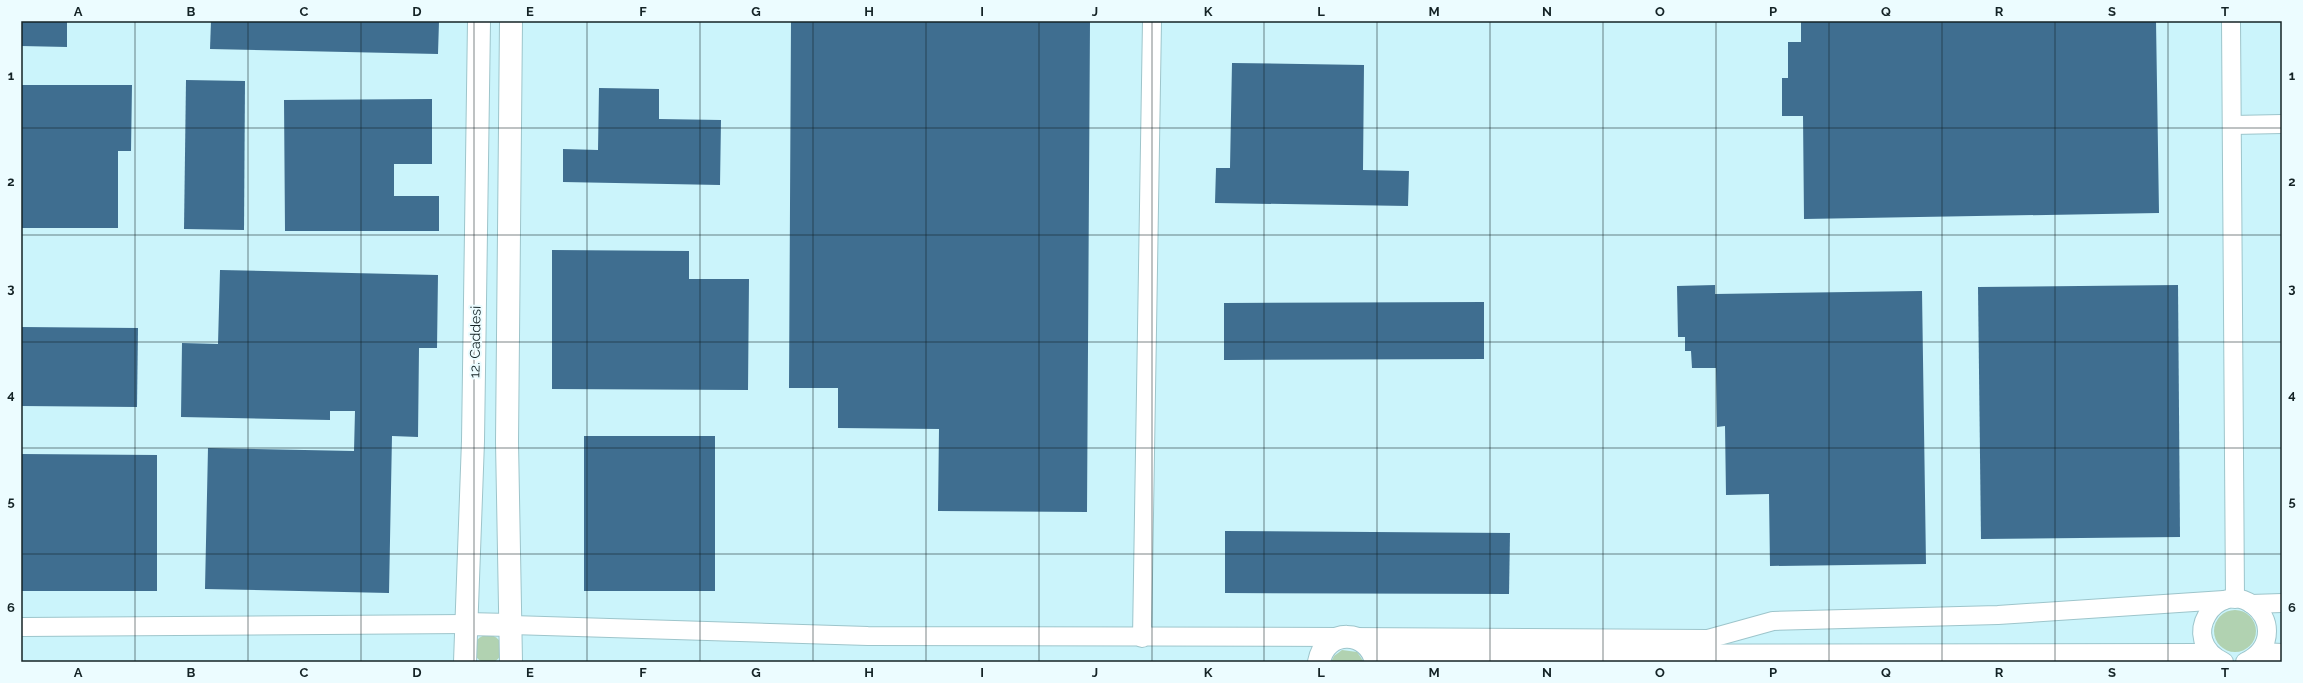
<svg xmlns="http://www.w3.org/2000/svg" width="2303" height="683" viewBox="0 0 2303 683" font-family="Raleway,sans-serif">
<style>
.green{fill:#b1d2b1}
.building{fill:#3f6e90}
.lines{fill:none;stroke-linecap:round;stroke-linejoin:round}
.minor-casing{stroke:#9dc5cb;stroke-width:20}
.tertiary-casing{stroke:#9dc5cb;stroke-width:24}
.minor{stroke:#fff;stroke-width:18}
.tertiary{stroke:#fff;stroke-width:22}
.grid{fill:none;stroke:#142326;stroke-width:1;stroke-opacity:0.55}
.labels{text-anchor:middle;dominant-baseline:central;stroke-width:4;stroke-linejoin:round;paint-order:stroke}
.street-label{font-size:14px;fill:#142326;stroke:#ecfcff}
.neatline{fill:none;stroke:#142326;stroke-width:1.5}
.grid-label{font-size:13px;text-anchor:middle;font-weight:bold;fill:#142326}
</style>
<rect width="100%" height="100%" fill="#cbf4fb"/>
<g class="green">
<circle cx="2235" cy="631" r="21"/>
<circle cx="488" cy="649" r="14"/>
<polygon points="1342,650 1357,652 1364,662 1331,662 1334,656"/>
</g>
<g class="building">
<polygon points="21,21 67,21 67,47 21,46"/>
<polygon points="211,21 439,21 438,54 210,49"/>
<polygon points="791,21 1090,21 1087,512 938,511 939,429 838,428 838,388 789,388"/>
<polygon points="1801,21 2156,21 2159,213 1804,219 1803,116 1782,116 1782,78 1788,78 1788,42 1801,42"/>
<polygon points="1232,63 1364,65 1363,170 1409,171 1408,206 1215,203 1216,168 1230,168"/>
<polygon points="186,80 245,81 244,230 184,229"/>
<polygon points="21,85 132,85 131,151 118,151 118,228 21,228"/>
<polygon points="599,88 659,89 659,119 721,120 720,185 563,182 563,149 598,150"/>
<polygon points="432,99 432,164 394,164 394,196 439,196 439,231 285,231 284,100"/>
<polygon points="552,250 689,251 689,279 749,279 748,390 552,389"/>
<polygon points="220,270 438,275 437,348 419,348 418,437 392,436 389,593 205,589 208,448 354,451 355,411 330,411 330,420 181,417 182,343 218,344"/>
<polygon points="1715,285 1715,294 1922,291 1926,564 1770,566 1769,494 1726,495 1725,426 1717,427 1716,368 1692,368 1691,351 1685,351 1685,337 1678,337 1677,286"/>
<polygon points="2178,285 2180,537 1981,539 1978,287"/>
<polygon points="1484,302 1484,359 1224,360 1224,303"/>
<polygon points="21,327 138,328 137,407 21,406"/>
<rect x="584" y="436" width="131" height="155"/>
<polygon points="21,454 157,455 157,591 21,591"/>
<polygon points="1225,531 1510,533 1509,594 1225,593"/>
</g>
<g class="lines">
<g class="minor-casing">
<g id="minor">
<polyline points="2231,21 2235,599"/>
<polyline points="2233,125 2282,124"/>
<polyline points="2251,604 2282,603"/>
<polyline points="512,625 868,636 1340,637"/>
<polyline points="21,627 466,624"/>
<polyline points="1350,637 1708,639 1773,621 1998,615 2224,600"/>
<polyline points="1142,638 1152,21"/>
<polyline points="2260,652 2282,653"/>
<polyline points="1374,654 2210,653"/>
<path d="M2224 662C2176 640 2217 578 2253 605 2262 612 2267 620 2267 631 2267 646 2258 656 2245 662"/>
</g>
</g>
<g class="tertiary-casing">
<g id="tertiary">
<polyline points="466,624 512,625"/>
<polyline points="465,662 473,441 479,21"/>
<polyline points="511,662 507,442 511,21"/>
<path d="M1319 662C1325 628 1369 629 1376 662"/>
</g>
</g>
<use href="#minor" class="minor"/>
<use href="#tertiary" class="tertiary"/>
</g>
<path class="grid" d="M135 21V662M248 21V662M361 21V662M474 21V662M587 21V662M700 21V662M813 21V662M926 21V662M1039 21V662M1152 21V662M1264 21V662M1377 21V662M1490 21V662M1603 21V662M1716 21V662M1829 21V662M1942 21V662M2055 21V662M2168 21V662M21 128H2282M21 235H2282M21 342H2282M21 448H2282M21 554H2282"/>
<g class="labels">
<g class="street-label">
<text transform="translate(475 342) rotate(-89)">12. Caddesi</text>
</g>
</g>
<rect width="2303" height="683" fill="none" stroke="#ecfcff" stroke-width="44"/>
<rect x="22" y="22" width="2259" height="639" class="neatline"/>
<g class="grid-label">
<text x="78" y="16">A</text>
<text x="191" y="16">B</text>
<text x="304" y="16">C</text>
<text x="417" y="16">D</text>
<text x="530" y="16">E</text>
<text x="643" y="16">F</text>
<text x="756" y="16">G</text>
<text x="869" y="16">H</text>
<text x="982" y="16">I</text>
<text x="1095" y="16">J</text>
<text x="1208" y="16">K</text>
<text x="1321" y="16">L</text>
<text x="1434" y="16">M</text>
<text x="1547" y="16">N</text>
<text x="1660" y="16">O</text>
<text x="1773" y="16">P</text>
<text x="1886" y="16">Q</text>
<text x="1999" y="16">R</text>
<text x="2112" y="16">S</text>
<text x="2225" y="16">T</text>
<text x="11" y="80">1</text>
<text x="2292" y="80">1</text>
<text x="11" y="186">2</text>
<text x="2292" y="186">2</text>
<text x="11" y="293">3</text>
<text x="2292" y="293">3</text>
<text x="11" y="399">4</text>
<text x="2292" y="399">4</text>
<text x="11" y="506">5</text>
<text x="2292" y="506">5</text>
<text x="11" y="612">6</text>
<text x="2292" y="612">6</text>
<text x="78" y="677">A</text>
<text x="191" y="677">B</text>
<text x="304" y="677">C</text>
<text x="417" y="677">D</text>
<text x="530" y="677">E</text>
<text x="643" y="677">F</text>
<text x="756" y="677">G</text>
<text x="869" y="677">H</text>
<text x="982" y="677">I</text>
<text x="1095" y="677">J</text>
<text x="1208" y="677">K</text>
<text x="1321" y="677">L</text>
<text x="1434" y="677">M</text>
<text x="1547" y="677">N</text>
<text x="1660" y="677">O</text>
<text x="1773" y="677">P</text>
<text x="1886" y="677">Q</text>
<text x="1999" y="677">R</text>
<text x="2112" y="677">S</text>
<text x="2225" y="677">T</text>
</g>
</svg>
